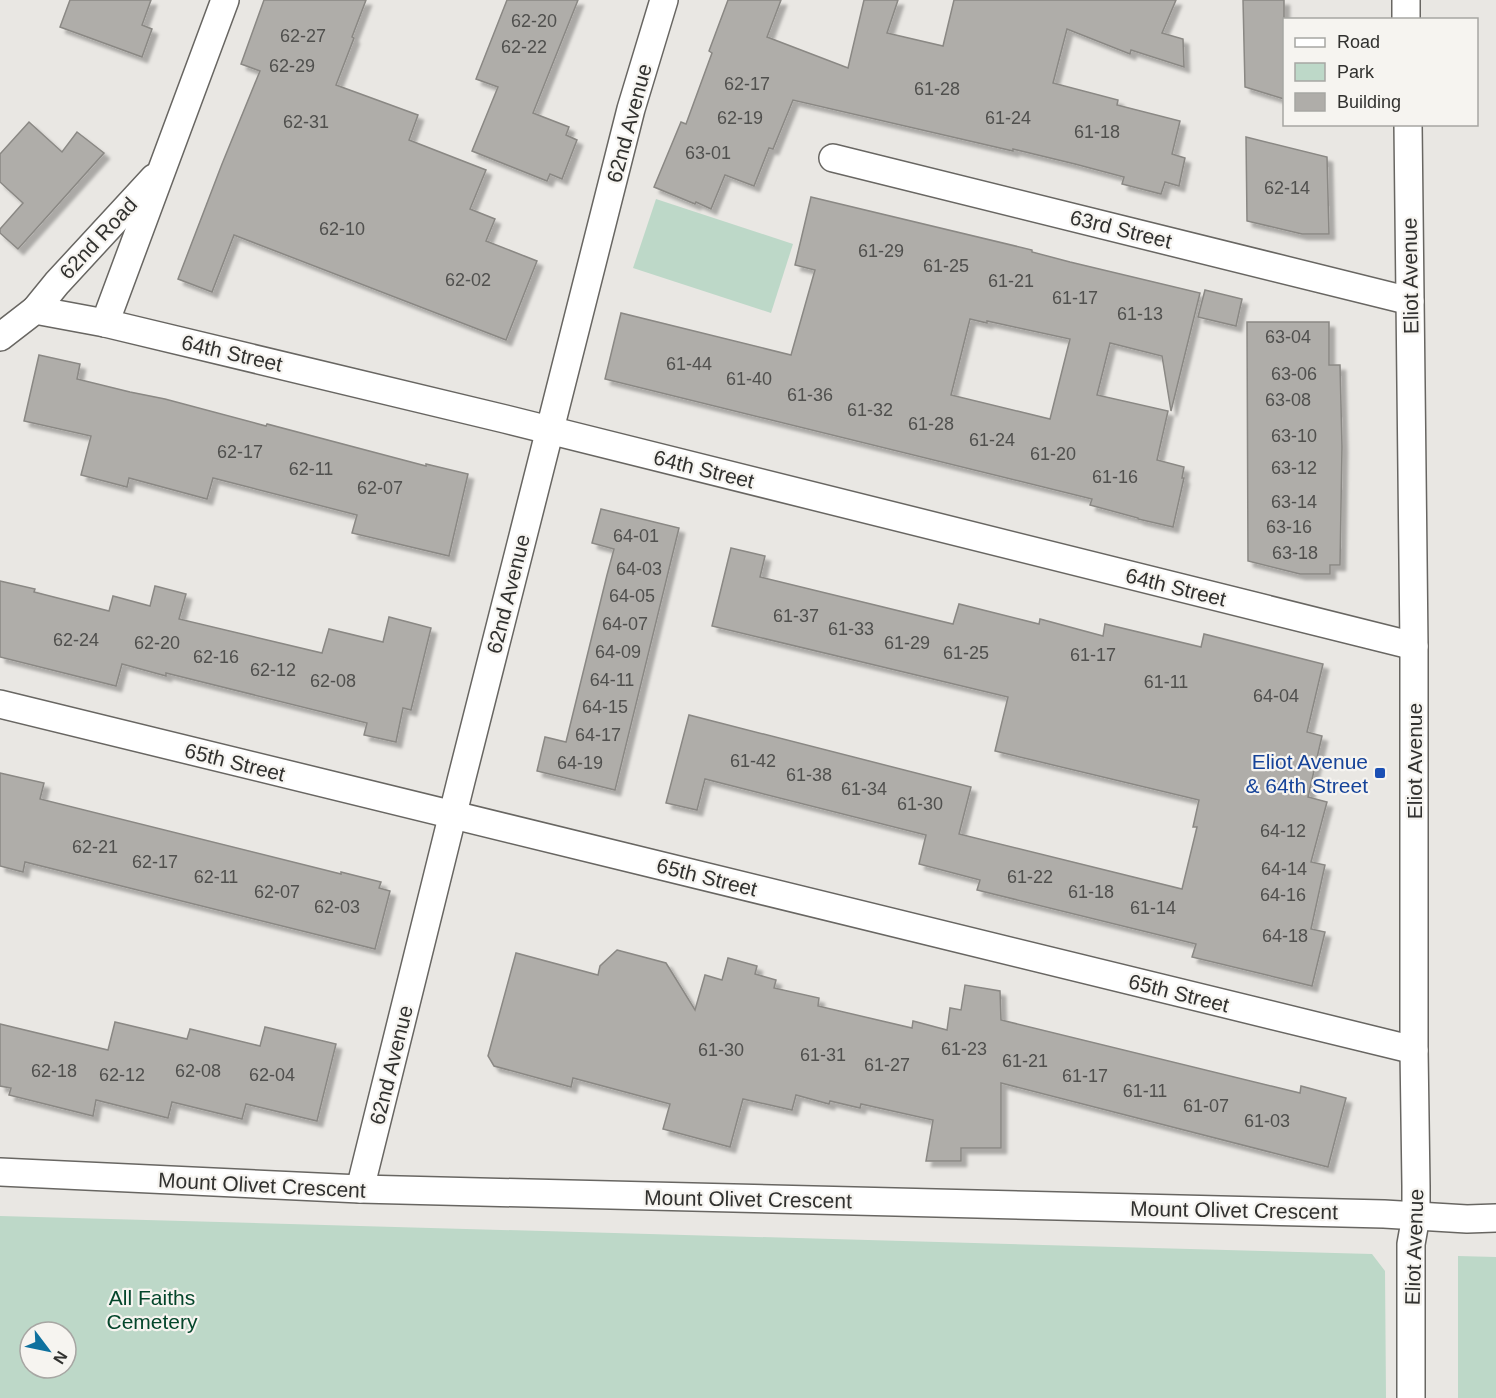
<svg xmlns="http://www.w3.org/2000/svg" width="1496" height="1398" viewBox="0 0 1496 1398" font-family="Helvetica,sans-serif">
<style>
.green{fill:#bdd8c8;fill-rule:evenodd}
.building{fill:#afada9;stroke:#8a8884;stroke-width:1.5;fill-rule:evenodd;filter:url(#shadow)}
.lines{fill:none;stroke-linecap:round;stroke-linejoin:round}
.minor-casing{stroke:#686662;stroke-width:30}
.minor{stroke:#fff;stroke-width:27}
.transit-dot{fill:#1a4fb4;stroke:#f6f4f0;stroke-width:2}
.labels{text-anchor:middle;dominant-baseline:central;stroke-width:4.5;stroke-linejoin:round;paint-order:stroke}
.number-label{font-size:18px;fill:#50504e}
.street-label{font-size:21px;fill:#31312f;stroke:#f6f4f0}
.transit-label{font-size:21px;fill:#164399;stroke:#f6f4f0;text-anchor:end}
.park-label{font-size:21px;fill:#04462b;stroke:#f6f4f0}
</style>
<defs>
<filter id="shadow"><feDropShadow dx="5.5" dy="5.5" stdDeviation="1.5" flood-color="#0004"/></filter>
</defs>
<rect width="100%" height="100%" fill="#e9e7e3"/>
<g class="green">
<polygon points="656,199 793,244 771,313 633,268"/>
<path d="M0 1216 1372 1254 1385 1271 1386 1398H0ZM30 1332H66V1368H30Z"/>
<polygon points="1458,1256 1496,1257 1496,1398 1458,1398"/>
</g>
<g class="building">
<polygon points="70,0 151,0 142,25 152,29 142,57 60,27"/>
<polygon points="264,0 366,0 352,37 354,38 336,85 418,115 409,140 486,170 470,209 495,219 486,241 537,261 506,340 234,235 212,292 178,279 222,164 260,71 241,64"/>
<polygon points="507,0 578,0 533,113 569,127 566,135 577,140 562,179 550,174 547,181 472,151 498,87 476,79"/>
<polygon points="728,0 781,0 767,37 848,68 864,0 898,0 887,33 943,46 954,0 1176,0 1162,33 1183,39 1184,67 1131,50 1130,54 1067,29 1053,83 1118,100 1117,105 1180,121 1172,154 1185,158 1179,186 1165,182 1161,194 1122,184 1124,177 1075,164 1013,149 1013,151 793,100 773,149 769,148 754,186 725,175 711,209 696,202 695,204 654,187 681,122 686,124 712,53 709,51"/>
<polygon points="1243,0 1284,0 1284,99 1245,87"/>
<polygon points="29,122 62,152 77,132 104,153 18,249 0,233 0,229 23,203 0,182 0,154"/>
<polygon points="1246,137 1327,157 1329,234 1302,234 1247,221"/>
<path d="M811 197 1032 250V252L1070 262 1200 293 1171 411 1162 356 1110 343 1097 395 1168 411 1157 460 1184 467 1182 478H1184L1173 527 1138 519V518L1090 505 1092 499 605 379 621 313 791 355 815 270 795 265ZM970 319 987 323V321L1070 339 1050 419 951 395Z"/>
<polygon points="1205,290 1242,299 1236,326 1198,317"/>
<polygon points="1247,322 1329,322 1329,365 1340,365 1342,447 1340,565 1330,565 1330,574 1300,574 1248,561"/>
<polygon points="39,355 80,364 77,379 130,392 165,399 266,426 267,424 426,466 426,464 468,474 449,556 352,533 357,515 213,478 207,499 129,478 127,487 81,475 91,436 24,421"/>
<polygon points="601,509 679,528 615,790 537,771 545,737 566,742 607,575 614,549 592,543"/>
<polygon points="731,548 765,556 760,577 953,624 959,604 1039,624 1040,619 1103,636 1105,624 1201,647 1204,634 1323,664 1307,732 1322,736 1308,797 1327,802 1311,862 1325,865 1311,929 1325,932 1312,986 1192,957 1196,944 977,890 980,880 919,864 926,835 705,779 697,810 666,803 689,715 971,787 959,834 1182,889 1197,827 1193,827 1199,800 995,751 1008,697 712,626"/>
<polygon points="0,581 35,589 34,592 109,611 113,596 150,606 155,586 186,594 179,619 322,653 329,629 383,642 389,617 431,628 411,710 403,708 396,742 364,735 367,723 166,673 166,676 122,664 116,686 0,657"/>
<polygon points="0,773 44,783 40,799 341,874 341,872 381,882 379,888 390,891 375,949 25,862 23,872 0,866"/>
<polygon points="617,950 666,963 695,1010 705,975 722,980 728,958 757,966 755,974 776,980 774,988 819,998 818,1006 912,1028 913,1021 947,1030 950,1008 961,1010 965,985 1000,991 1001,1020 1300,1093 1301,1086 1346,1098 1328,1167 1001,1083 1001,1148 961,1148 961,1161 926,1161 933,1120 861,1104 860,1108 830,1101 829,1104 796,1095 792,1110 743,1099 730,1147 663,1129 670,1104 573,1078 571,1087 494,1066 488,1056 516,953 598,975 600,966"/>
<polygon points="115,1022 187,1039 190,1029 260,1046 265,1027 336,1044 317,1121 246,1104 242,1119 172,1102 168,1118 96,1100 93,1116 9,1095 11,1088 0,1086 0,1024 108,1050"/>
</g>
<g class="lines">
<g class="minor-casing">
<g id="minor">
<polyline points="1406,0 1406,20"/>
<polyline points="1408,124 1414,646 1414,1050 1416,1186 1416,1216 1411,1244 1411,1398"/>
<polyline points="833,158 1410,301"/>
<polyline points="35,310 57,283 154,178"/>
<polyline points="105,323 225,0"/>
<polyline points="0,337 35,310 105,323 505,419 1414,646"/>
<polyline points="0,704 1414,1050"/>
<polyline points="0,1172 360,1189 1384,1214 1467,1219 1496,1218"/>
<polyline points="360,1189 461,781 631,109 664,0"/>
</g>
</g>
<use href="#minor" class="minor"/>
</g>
<rect class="transit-dot" x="1374" y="767" width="12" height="12" rx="3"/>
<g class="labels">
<g class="number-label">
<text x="534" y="21">62-20</text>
<text x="303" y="36">62-27</text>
<text x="524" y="47">62-22</text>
<text x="292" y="66">62-29</text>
<text x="747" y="84">62-17</text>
<text x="937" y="89">61-28</text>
<text x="740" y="118">62-19</text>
<text x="1008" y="118">61-24</text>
<text x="306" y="122">62-31</text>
<text x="1097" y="132">61-18</text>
<text x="708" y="153">63-01</text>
<text x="1287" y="188">62-14</text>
<text x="342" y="229">62-10</text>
<text x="881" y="251">61-29</text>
<text x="946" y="266">61-25</text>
<text x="468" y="280">62-02</text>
<text x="1011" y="281">61-21</text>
<text x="1075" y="298">61-17</text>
<text x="1140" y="314">61-13</text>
<text x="1288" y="337">63-04</text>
<text x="689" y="364">61-44</text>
<text x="1294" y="374">63-06</text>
<text x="749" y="379">61-40</text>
<text x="810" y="395">61-36</text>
<text x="1288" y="400">63-08</text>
<text x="870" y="410">61-32</text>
<text x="931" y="424">61-28</text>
<text x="1294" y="436">63-10</text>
<text x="992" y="440">61-24</text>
<text x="240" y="452">62-17</text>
<text x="1053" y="454">61-20</text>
<text x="1294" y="468">63-12</text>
<text x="311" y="469">62-11</text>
<text x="1115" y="477">61-16</text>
<text x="380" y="488">62-07</text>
<text x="1294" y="502">63-14</text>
<text x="1289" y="527">63-16</text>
<text x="636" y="536">64-01</text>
<text x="1295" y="553">63-18</text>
<text x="639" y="569">64-03</text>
<text x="632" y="596">64-05</text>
<text x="796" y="616">61-37</text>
<text x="625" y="624">64-07</text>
<text x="851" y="629">61-33</text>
<text x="76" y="640">62-24</text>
<text x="157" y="643">62-20</text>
<text x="907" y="643">61-29</text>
<text x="618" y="652">64-09</text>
<text x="966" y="653">61-25</text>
<text x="1093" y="655">61-17</text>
<text x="216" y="657">62-16</text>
<text x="273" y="670">62-12</text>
<text x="612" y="680">64-11</text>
<text x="333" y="681">62-08</text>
<text x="1166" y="682">61-11</text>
<text x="1276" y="696">64-04</text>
<text x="605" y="707">64-15</text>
<text x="598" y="735">64-17</text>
<text x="753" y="761">61-42</text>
<text x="580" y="763">64-19</text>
<text x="809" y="775">61-38</text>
<text x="864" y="789">61-34</text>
<text x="920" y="804">61-30</text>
<text x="1283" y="831">64-12</text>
<text x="95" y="847">62-21</text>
<text x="155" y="862">62-17</text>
<text x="1284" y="869">64-14</text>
<text x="216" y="877">62-11</text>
<text x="1030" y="877">61-22</text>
<text x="277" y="892">62-07</text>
<text x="1091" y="892">61-18</text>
<text x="1283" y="895">64-16</text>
<text x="337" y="907">62-03</text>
<text x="1153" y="908">61-14</text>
<text x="1285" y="936">64-18</text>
<text x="964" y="1049">61-23</text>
<text x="721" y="1050">61-30</text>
<text x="823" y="1055">61-31</text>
<text x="1025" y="1061">61-21</text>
<text x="887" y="1065">61-27</text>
<text x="54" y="1071">62-18</text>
<text x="198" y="1071">62-08</text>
<text x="122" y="1075">62-12</text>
<text x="272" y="1075">62-04</text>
<text x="1085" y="1076">61-17</text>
<text x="1145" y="1091">61-11</text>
<text x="1206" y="1106">61-07</text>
<text x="1267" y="1121">61-03</text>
</g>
<g class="street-label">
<text transform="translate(629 123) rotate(-75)">62nd Avenue</text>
<text transform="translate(1121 229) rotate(14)">63rd Street</text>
<text transform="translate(98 238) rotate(-47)">62nd Road</text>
<text transform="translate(1410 276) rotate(-91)">Eliot Avenue</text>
<text transform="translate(232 353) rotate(13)">64th Street</text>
<text transform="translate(704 469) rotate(14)">64th Street</text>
<text transform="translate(1176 587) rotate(14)">64th Street</text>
<text transform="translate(508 594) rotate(-76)">62nd Avenue</text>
<text transform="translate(1414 761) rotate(-90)">Eliot Avenue</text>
<text transform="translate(235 762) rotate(14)">65th Street</text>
<text transform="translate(707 877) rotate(14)">65th Street</text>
<text transform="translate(1179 993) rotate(14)">65th Street</text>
<text transform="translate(391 1065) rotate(-76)">62nd Avenue</text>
<text transform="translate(262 1185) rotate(3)">Mount Olivet Crescent</text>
<text transform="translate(748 1199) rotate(1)">Mount Olivet Crescent</text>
<text transform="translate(1234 1210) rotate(1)">Mount Olivet Crescent</text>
<text transform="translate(1414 1247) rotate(-88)">Eliot Avenue</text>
</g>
<g class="transit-label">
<text x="1368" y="761">Eliot Avenue<tspan x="1368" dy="24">&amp; 64th Street</tspan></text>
</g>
<g class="park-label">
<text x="152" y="1297">All Faiths<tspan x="152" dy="24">Cemetery</tspan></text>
</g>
</g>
<rect x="1283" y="18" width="195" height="108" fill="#f6f4f0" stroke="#a7a6a3" stroke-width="1.5"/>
<rect x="1295" y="38" width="30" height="9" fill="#ffffff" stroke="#a7a6a3" stroke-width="1.5"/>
<text x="1337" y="48" font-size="18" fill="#31312f">Road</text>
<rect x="1295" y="63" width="30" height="18" fill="#bdd8c8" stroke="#a7a6a3" stroke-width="1.5"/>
<text x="1337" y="78" font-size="18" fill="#31312f">Park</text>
<rect x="1295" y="93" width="30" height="18" fill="#afada9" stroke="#a7a6a3" stroke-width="1.5"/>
<text x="1337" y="108" font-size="18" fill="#31312f">Building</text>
<g transform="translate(48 1350) rotate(122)"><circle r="28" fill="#f6f4f0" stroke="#a7a6a3" stroke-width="1.5"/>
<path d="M0-4.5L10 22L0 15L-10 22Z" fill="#0f719e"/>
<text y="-9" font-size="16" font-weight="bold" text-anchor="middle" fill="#31312f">N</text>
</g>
</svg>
